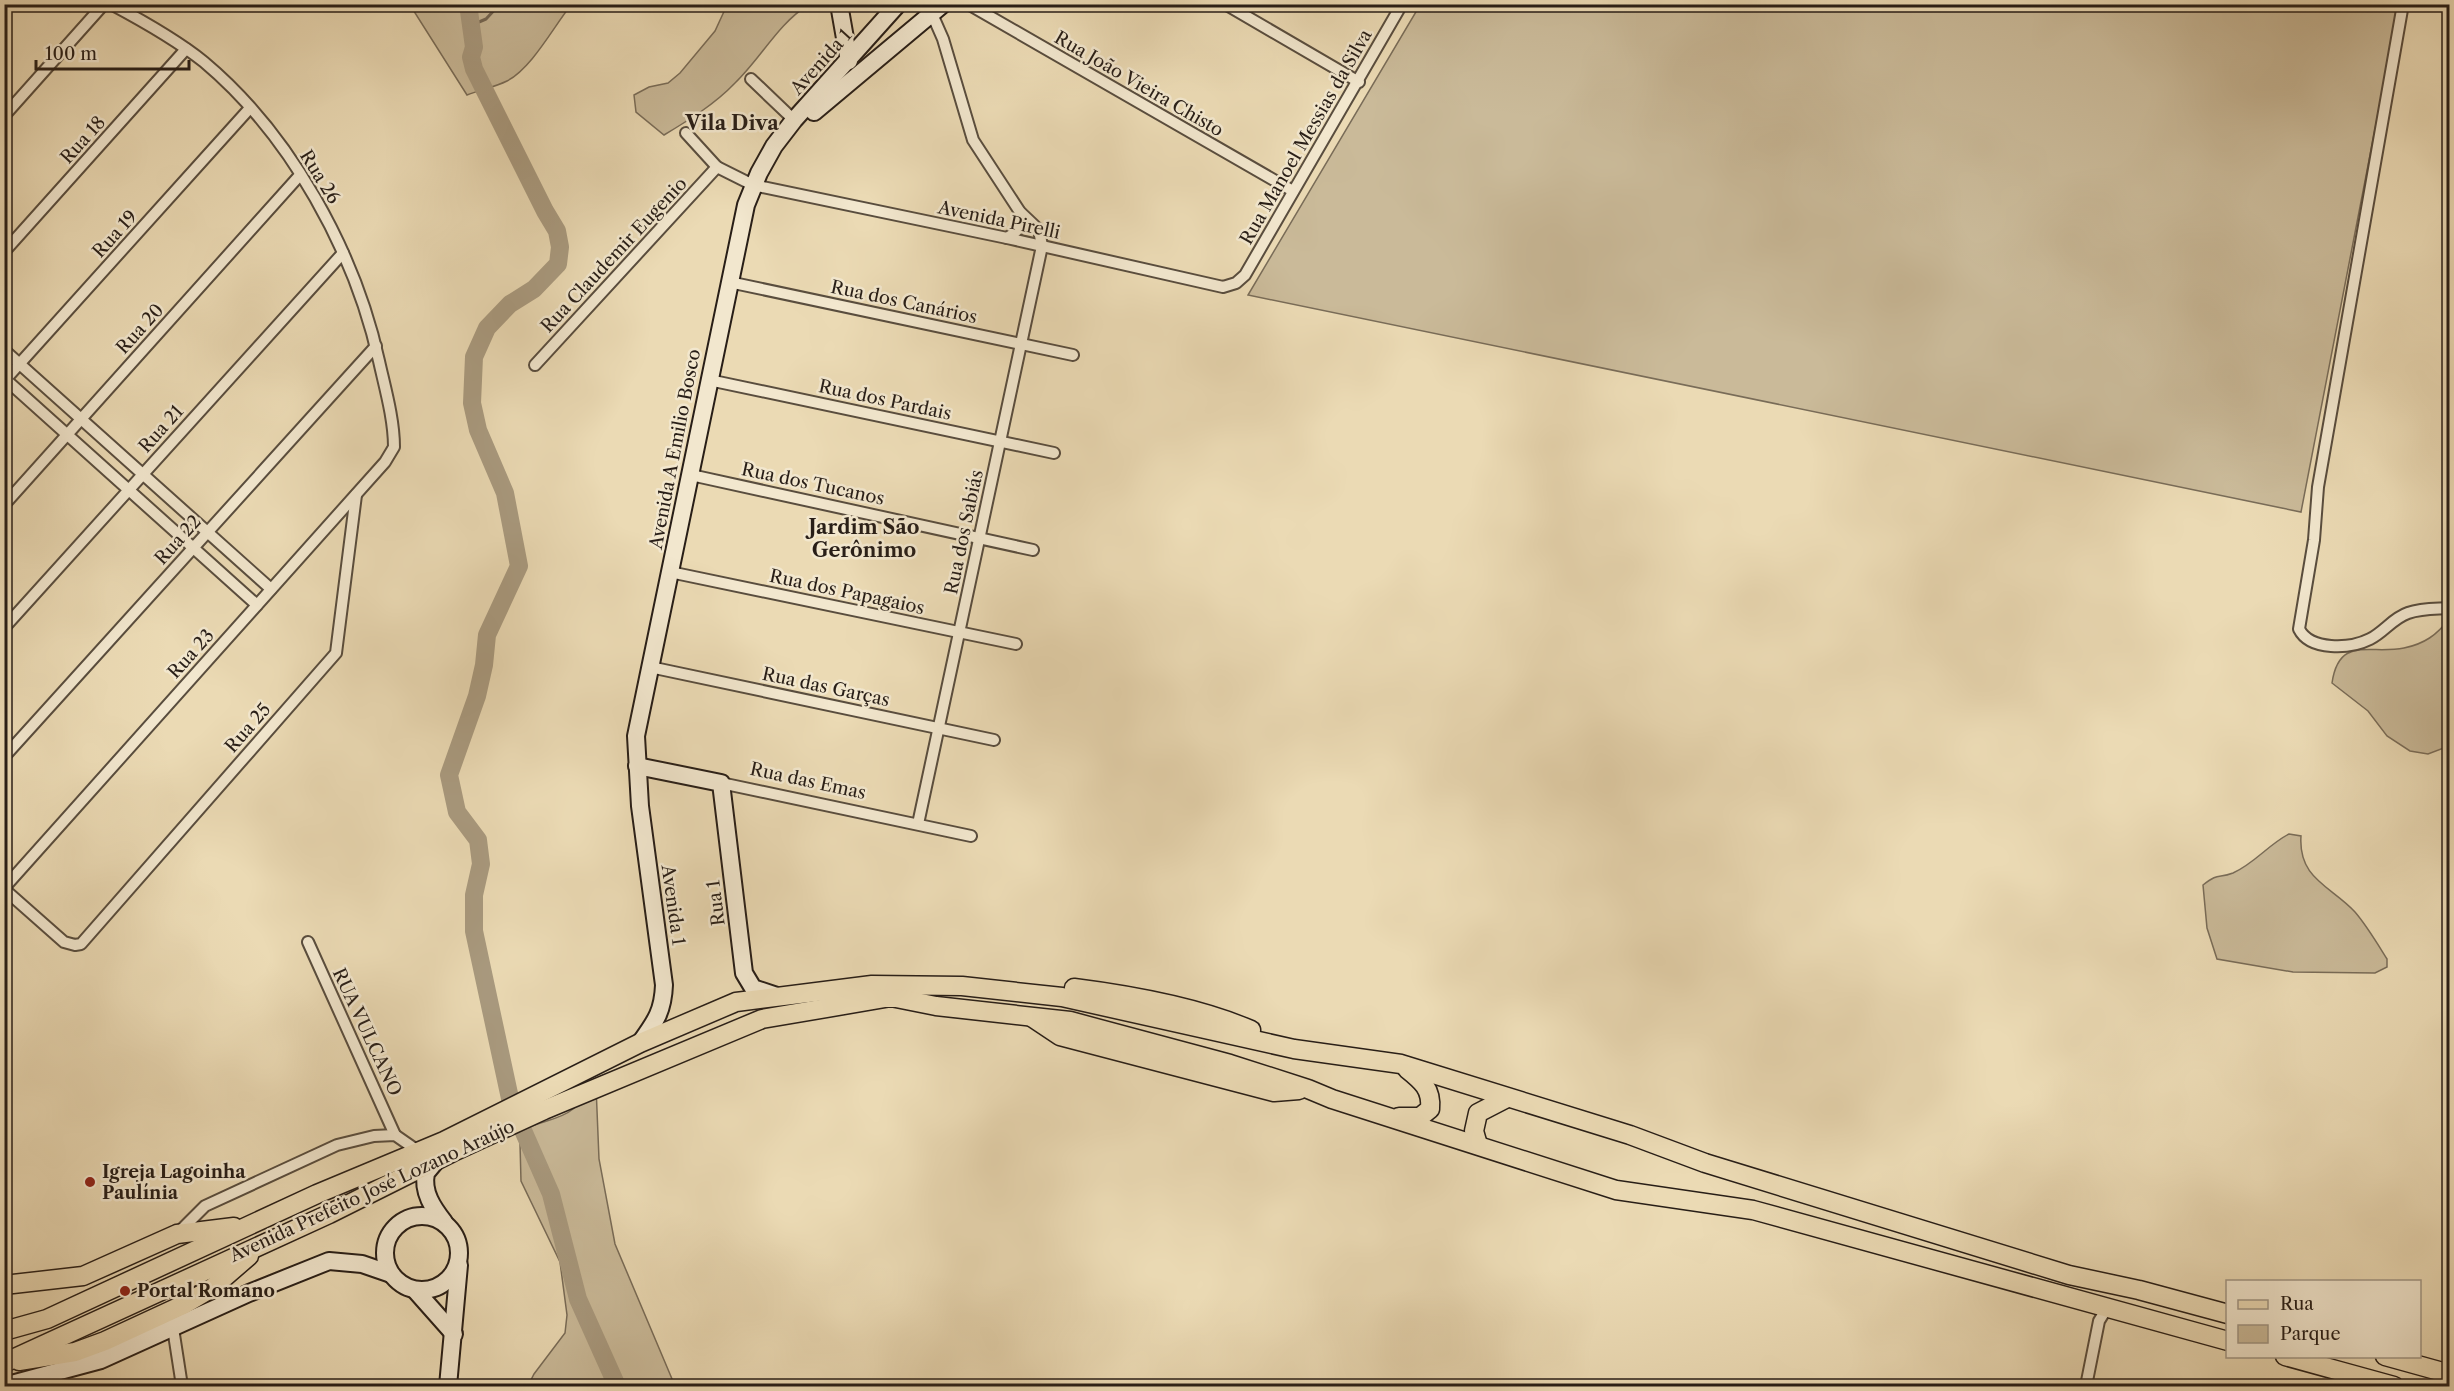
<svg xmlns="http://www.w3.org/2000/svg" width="2454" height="1391" viewBox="0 0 2454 1391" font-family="'Libre Caslon Text',serif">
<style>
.green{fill:#caba99;stroke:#796c58;stroke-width:1.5}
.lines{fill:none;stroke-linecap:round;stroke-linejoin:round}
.stream{stroke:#756855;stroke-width:3}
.river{stroke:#a99a7f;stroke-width:18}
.street-casing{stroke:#594d3e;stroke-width:14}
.secondary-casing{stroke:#281e17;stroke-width:20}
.primary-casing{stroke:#281e17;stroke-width:21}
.street{stroke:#f2e7ce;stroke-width:10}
.secondary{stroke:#f2e7ce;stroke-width:16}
.primary{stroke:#ebdab4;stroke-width:18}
.poi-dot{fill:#8f2418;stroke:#f2e7ce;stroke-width:2}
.labels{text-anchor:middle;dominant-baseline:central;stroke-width:5;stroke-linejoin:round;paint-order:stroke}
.street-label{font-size:18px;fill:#281e17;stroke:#f2e7ce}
.poi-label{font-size:18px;font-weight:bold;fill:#281e17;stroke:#f2e7ce;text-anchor:start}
.neighbourhood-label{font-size:20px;font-weight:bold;fill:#281e17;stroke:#f2e7ce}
</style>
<rect width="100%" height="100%" fill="#ebdab4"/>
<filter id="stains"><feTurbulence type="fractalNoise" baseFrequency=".00333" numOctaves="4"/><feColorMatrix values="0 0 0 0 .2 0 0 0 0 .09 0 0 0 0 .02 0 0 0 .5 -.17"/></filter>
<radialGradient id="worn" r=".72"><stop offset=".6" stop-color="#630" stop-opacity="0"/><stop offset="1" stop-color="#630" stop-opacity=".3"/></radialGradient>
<g class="green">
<path d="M410 5H571C554 26 532 68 507 81 495 87 480 90 467 95Z"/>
<path d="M727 5H808C778 24 761 58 735 83 715 104 689 120 664 135L636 112 634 95 649 87 668 83 680 73 715 31Z"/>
<polygon points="1420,5 2399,5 2301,512 1248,295"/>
<path d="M2449 619V746L2428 754 2410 751 2387 736 2368 711 2332 683C2339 635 2370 655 2404 648 2424 644 2437 635 2449 619Z"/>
<path d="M2289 834 2301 836C2298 879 2331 886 2355 912 2367 926 2377 943 2387 959V967L2375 973 2293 972 2217 959 2207 928 2203 885C2219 872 2218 879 2233 873 2254 864 2269 844 2289 834Z"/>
<path d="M596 1086 599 1159 615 1244 675 1386H528L534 1374 565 1333 567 1315 560 1262 521 1181 520 1144 525 1129C540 1121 560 1120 573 1109 581 1102 588 1093 596 1086Z"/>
</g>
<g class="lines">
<polyline class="stream" points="472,25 486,19 500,4"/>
<polyline class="river" points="468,4 474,47 471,57 474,69 545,211 557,231 560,247 558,264 534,289 510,304 487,328 474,357 472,403 478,430 505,493 519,566 487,635 484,665 477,696 449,775 457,812 478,840 481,864 474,895 474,931 511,1103 551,1194 578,1299 617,1386"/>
<g class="street-casing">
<g id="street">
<polyline points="968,4 1293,191"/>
<polyline points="1225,4 1359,82"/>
<path d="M2403 4 2318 487 2314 540 2299 629C2310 651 2350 649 2370 639 2384 632 2393 618 2408 613 2422 608 2435 609 2450 608"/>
<polyline points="751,79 794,120"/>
<polyline points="4,116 104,4"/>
<polyline points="686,133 717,167 753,185 1007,238 1223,287 1236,283 1245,275 1402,4"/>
<path d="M1007 238C1020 230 1022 226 1020 212"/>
<polyline points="4,252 186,49"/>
<polyline points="729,282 1073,355"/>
<polyline points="4,350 271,589"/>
<polyline points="535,365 717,167"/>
<polyline points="4,378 257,605"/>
<polyline points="709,380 1054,453"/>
<polyline points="4,381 250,108"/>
<polyline points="691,475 1033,550"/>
<polyline points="4,505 300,175"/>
<polyline points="670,572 1016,644"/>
<polyline points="4,628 343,253"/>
<polyline points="650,667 994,740"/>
<polyline points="4,757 376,346"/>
<polyline points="721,783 971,836"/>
<polyline points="918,824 1042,246 1039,230 1020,212 973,140 943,39 932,14"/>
<path d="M4 888 385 462 394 447C394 419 385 388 379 361 355 252 291 135 204 62 177 40 143 21 111 4"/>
<polyline points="4,889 64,942 75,945 81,944 336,653 356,495"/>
<polyline points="308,942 395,1135"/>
<polyline points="178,1233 205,1206 337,1145 374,1136 395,1135 418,1151"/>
<polyline points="173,1328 182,1386"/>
<polyline points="2086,1386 2099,1321 2107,1308"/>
</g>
</g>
<g class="secondary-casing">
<g id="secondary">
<polyline points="839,4 849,61"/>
<polyline points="814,112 943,4"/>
<polyline points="637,766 721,783 744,973 753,988 780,997"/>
<path d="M640 1043C655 1022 663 1012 664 985L640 806 636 736 746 205 759 173 774 146 794 120 898 4"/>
<path d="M436 1161 426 1173C422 1192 433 1208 444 1222"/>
<circle cx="422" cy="1253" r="37"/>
<polyline points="415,1290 454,1334"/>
<polyline points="4,1386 101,1360 249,1293 329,1261 362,1264 391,1274"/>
<polyline points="448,1386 459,1265"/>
</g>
</g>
<g class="primary-casing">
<g id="primary">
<path d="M1074 988C1129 995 1200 1008 1251 1030"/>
<polyline points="1033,1018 1060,1036 1274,1092 1299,1090"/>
<path d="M1399 1117H1420L1430 1109C1432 1089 1422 1081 1407 1069"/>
<polyline points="1478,1145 1474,1131 1478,1113 1507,1098"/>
<polyline points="4,1285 83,1276 177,1234 234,1227"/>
<polyline points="4,1331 47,1319 317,1194 444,1141 640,1043 736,1002 872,985 962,986 1062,997 1294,1049 1401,1064 1630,1135 1705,1163 2069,1275 2139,1290 2228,1314"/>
<polyline points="2285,1356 2394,1386"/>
<polyline points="2385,1356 2450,1374"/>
<polyline points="19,1361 75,1352 105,1341 185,1304 212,1288 249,1256"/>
<polyline points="4,1363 329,1214 453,1152 544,1110 762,1019 891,997 936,1006 1070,1021 1230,1064 1308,1089 1332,1099 1616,1190 1753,1210 2228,1341"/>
</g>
</g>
<use href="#street" class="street"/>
<use href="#secondary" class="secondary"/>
<use href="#primary" class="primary"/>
</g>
<g class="poi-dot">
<circle cx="90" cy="1182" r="6"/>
<circle cx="125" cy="1291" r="6"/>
</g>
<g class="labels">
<g class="street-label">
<text transform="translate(821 62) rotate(-48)">Avenida 1</text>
<text transform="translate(1139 84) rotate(30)">Rua João Vieira Chisto</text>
<text transform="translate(1306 137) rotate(-60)">Rua Manoel Messias da Silva</text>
<text transform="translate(83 140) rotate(-48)">Rua 18</text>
<text transform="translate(320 177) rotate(58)">Rua 26</text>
<text transform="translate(999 220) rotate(12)">Avenida Pirelli</text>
<text transform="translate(115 234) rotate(-48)">Rua 19</text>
<text transform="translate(614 255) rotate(-47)">Rua Claudemir Eugenio</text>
<text transform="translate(904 302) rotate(12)">Rua dos Canários</text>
<text transform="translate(140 329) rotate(-48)">Rua 20</text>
<text transform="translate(885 400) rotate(12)">Rua dos Pardais</text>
<text transform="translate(161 429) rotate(-48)">Rua 21</text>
<text transform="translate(675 449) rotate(-79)">Avenida A Emilio Bosco</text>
<text transform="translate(813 484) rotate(12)">Rua dos Tucanos</text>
<text transform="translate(964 532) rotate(-78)">Rua dos Sabiás</text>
<text transform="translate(178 540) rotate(-48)">Rua 22</text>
<text transform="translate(847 592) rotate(12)">Rua dos Papagaios</text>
<text transform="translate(191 654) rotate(-48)">Rua 23</text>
<text transform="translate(826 687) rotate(12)">Rua das Garças</text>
<text transform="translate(248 728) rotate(-49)">Rua 25</text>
<text transform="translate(808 781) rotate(12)">Rua das Emas</text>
<text transform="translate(716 903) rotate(-97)">Rua 1</text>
<text transform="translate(673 905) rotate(82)">Avenida 1</text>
<text transform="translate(367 1032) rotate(65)">RUA VULCANO</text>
<text transform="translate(372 1191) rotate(-25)">Avenida Prefeito José Lozano Araújo</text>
</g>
<g class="poi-label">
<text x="102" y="1172">Igreja Lagoinha<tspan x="102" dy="21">Paulínia</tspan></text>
<text x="137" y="1291">Portal Romano</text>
</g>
<g class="neighbourhood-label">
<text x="732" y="123">Vila Diva</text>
<text x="864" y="527">Jardim São<tspan x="864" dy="23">Gerônimo</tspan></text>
</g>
</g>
<rect width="2454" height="1391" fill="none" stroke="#ebdab4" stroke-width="24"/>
<rect x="6" y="6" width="2442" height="1379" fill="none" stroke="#281e17" stroke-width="3"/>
<rect x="12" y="12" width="2430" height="1367" fill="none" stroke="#281e17" stroke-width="1.5"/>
<rect x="2226" y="1280" width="195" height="78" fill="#f2e7ce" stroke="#a19785" stroke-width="1.5"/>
<rect x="2238" y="1300" width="30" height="9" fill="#ebdab4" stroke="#a19785" stroke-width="1.5"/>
<text x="2280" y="1310" font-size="18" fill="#281e17">Rua</text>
<rect x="2238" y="1325" width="30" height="18" fill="#caba99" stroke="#a19785" stroke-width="1.5"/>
<text x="2280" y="1340" font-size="18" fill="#281e17">Parque</text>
<path d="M36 60v9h153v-9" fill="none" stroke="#281e17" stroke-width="3"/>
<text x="45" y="60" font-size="18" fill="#281e17" stroke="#f2e7ce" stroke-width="4.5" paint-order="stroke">100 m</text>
<rect width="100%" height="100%" filter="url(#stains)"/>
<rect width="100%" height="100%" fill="url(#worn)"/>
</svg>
